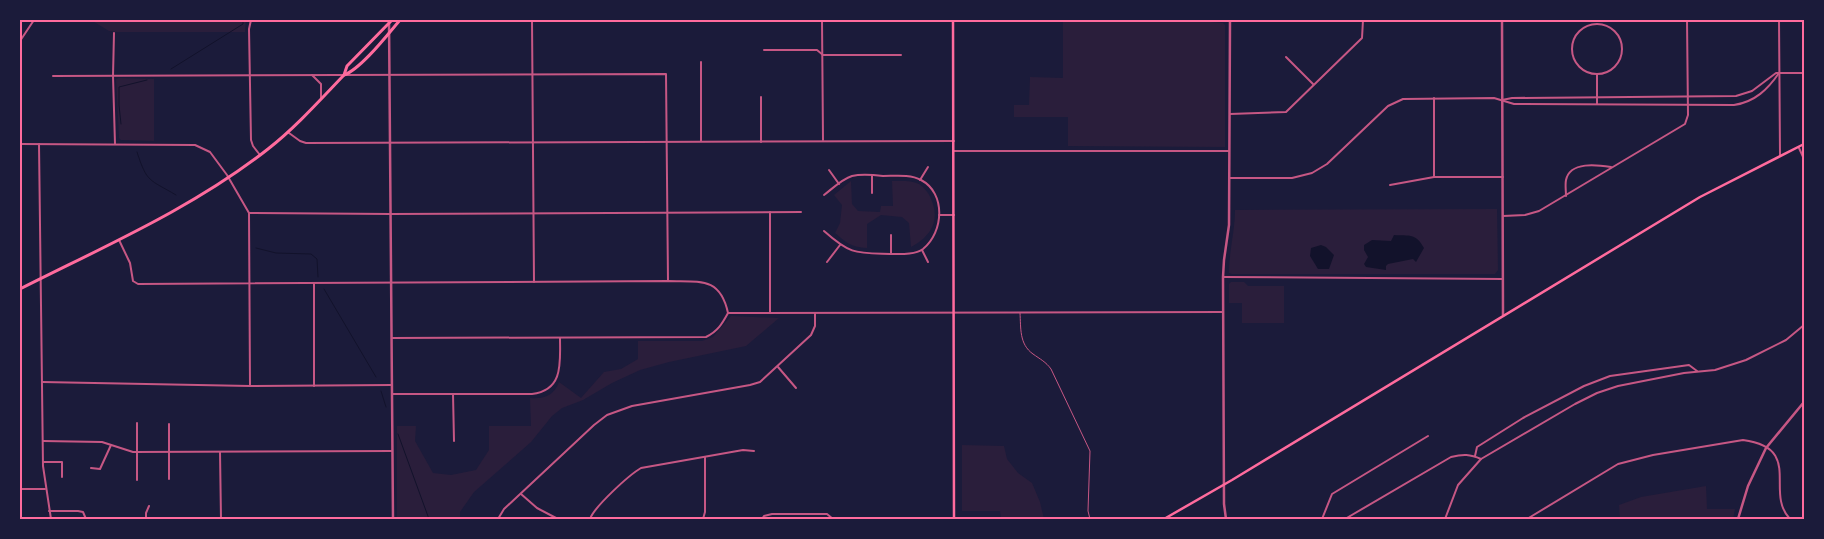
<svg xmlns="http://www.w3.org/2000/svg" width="1824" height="539" viewBox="0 0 1824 539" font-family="'IBM Plex Sans',sans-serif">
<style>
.green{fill:#2a1e3b}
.water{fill:#12122b}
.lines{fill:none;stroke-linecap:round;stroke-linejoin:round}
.stream{stroke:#12122b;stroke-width:1}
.service{stroke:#c65784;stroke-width:1}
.minor{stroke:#c65784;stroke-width:2}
.tertiary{stroke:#c65784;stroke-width:2.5}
.secondary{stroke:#ff6b9d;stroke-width:2.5}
.trunk{stroke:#ff6b9d;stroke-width:3}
.neatline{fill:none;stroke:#ff6b9d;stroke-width:2}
</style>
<rect width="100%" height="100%" fill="#1b1b3a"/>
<g class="green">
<polygon points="91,20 246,20 245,32 117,32 109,31"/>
<polygon points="1206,20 1211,22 1223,23 1225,25 1225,147 1068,146 1068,117 1014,117 1014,105 1029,105 1030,77 1063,78 1063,21"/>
<polygon points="119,78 154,79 154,141 121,140 119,138 116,79"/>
<path d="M851 181 852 204 858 211 880 212 881 206H893L892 181C901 181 911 180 919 184 925 188 929 194 931 199 941 221 930 237 911 247L909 223 902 217 881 215 867 224V248C851 247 847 243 835 233L840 223 842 205 834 195Z"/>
<path d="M1497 209 1498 270 1495 274H1232L1229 273C1229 251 1235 231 1235 210Z"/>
<polygon points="1231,282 1244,282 1248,286 1284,286 1284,323 1242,323 1242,303 1229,303 1229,284"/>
<path d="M731 316 779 318 746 346 669 362 640 370 612 383 583 400 562 408 552 416 531 442 474 492 460 512V519H397V426H416L415 441 433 473 451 475 476 470 489 450V426H531L530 398C544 399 554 396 559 382L581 398 604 372 621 369 638 359V341H702L713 337Z"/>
<polygon points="962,445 1004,446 1007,459 1018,473 1032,483 1040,502 1044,519 1001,519 1000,511 962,511"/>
<polygon points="1706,486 1707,509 1735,509 1733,519 1620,519 1619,505 1641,497"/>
</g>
<g class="water">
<path d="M1394 235C1409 236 1416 233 1424 248L1416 262 1413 259 1388 264 1386 266V270L1366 267 1364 264 1368 257 1364 250V245L1372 240 1391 241Z"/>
<polygon points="1321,245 1326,247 1334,255 1329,269 1318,269 1310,256 1311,248"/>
</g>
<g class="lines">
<g class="stream">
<polyline points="171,69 243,24 243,20"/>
<polyline points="121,124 119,105 119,87 147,80"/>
<path d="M137 152C147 183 149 179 176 195"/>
<polyline points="256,248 276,253 311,254 317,259 318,277"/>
<polyline points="324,289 376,377"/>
<polyline points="381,391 386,407"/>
<polyline points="398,434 429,519"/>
</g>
<path class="service" d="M1020 313C1021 328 1019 344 1033 354 1040 359 1046 362 1051 369L1090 451 1088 511 1090 519"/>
<g class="minor">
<polyline points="251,20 249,29 251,140 253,146 260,155"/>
<polyline points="532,20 534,282"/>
<polyline points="822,20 823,140"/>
<polyline points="1779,20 1780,155"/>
<circle cx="1597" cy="49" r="25"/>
<polyline points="114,33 113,76 115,144"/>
<polyline points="20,41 34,20"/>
<polyline points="764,50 817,50 823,55 901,55"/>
<polyline points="1286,57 1313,84"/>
<polyline points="701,62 701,141"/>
<polyline points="1597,74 1597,104"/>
<polyline points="312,75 321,84 321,98"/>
<polyline points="53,76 666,74 668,281"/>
<polyline points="1434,98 1434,177"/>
<polyline points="1502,100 1512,98 1736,96 1752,91 1776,73 1804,73"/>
<polyline points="1230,114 1286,112 1362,38 1363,20"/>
<polyline points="289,133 300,141 306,143 954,141"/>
<polyline points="761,142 761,97"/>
<polyline points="20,144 195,145 210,152 227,175 249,213 250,386"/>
<polyline points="39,144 43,466 51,519"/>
<polyline points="1799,148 1804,159"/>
<polyline points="954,151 1229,151"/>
<polyline points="829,170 839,184"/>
<polyline points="872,175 872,193"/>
<path d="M1230 178H1292L1312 173 1327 164 1388 106 1403 99 1494 98 1514 104 1734 105C1755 102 1768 89 1779 73"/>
<polyline points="920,180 928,167"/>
<polyline points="1390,185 1434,177 1503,177"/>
<path d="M824 195C832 189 842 179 852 176 861 174 874 175 883 176 895 176 910 174 921 180 946 193 944 232 923 249 915 255 900 254 890 254 856 253 851 255 824 231"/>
<path d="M1566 196C1566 191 1565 185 1566 180 1570 161 1598 165 1611 167"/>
<polyline points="770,212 770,312"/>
<polyline points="249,213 391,214 801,212"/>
<polyline points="939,215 954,215"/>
<polyline points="1503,216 1525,215 1539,211 1685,124 1688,115 1687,20"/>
<polyline points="891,235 891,254"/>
<path d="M119 240 130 263 133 281 138 284 668 281C699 282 720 276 728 313L1223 312"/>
<polyline points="922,250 928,262"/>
<polyline points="827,262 840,245"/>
<polyline points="1223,277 1503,279"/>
<path d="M392 338 706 337C718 331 722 324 728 313"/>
<polyline points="778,367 796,388"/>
<polyline points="42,382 250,386 392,385"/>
<polyline points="314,386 314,284"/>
<path d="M392 394H532C564 390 560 362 560 338"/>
<polyline points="453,394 454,441"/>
<polyline points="137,423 137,480"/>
<polyline points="169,424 169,479"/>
<polyline points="43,441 102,442 133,452 392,451"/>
<polyline points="220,452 221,519"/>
<polyline points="1475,456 1477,447 1523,418 1584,386 1610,376 1689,365 1697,371"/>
<polyline points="43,462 62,462 62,477"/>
<polyline points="91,468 100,469 111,445"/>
<polyline points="20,489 45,489"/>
<polyline points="521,494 537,508 558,519"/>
<polyline points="49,511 78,511 83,512 86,519"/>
<polyline points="146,519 146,513 149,506"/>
<polyline points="498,519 504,509 594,425 607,415 632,406 750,385 760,382 811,335 815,326 815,313"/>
<path d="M590 519C594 507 629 475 641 468L743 450 754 451"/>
<polyline points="703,519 705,512 705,457"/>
<polyline points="762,519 764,516 772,514 827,514 833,519"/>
<polyline points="897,519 898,518"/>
<polyline points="1322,519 1332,494 1428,436"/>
<path d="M1345 519 1451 457C1463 454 1470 454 1481 459"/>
<polyline points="1445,519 1458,485 1481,459 1575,404 1597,393 1618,386 1684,373 1715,370 1746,360 1786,340 1804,325"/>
<path d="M1527 519 1618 464 1653 455 1743 440C1804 448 1764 492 1790 519"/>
</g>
<g class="tertiary">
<polyline points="389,20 393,519"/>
<polyline points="1502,20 1503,315"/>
<polyline points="1226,519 1224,504 1223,277 1224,260 1229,225 1230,20"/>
<polyline points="1738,519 1748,486 1766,448 1804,402"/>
</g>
<g class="secondary">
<polyline points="953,20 954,519"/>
<polyline points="1164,519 1232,480 1700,197 1804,144"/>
</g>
<g class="trunk">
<polyline points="344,75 347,66 392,20"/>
<path d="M20 289C105 246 193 208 268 149 296 127 320 100 344 75 361 69 388 34 400 20"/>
</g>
</g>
<rect width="1824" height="539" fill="none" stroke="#1b1b3a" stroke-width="42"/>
<rect x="21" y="21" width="1782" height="497" class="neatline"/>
</svg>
